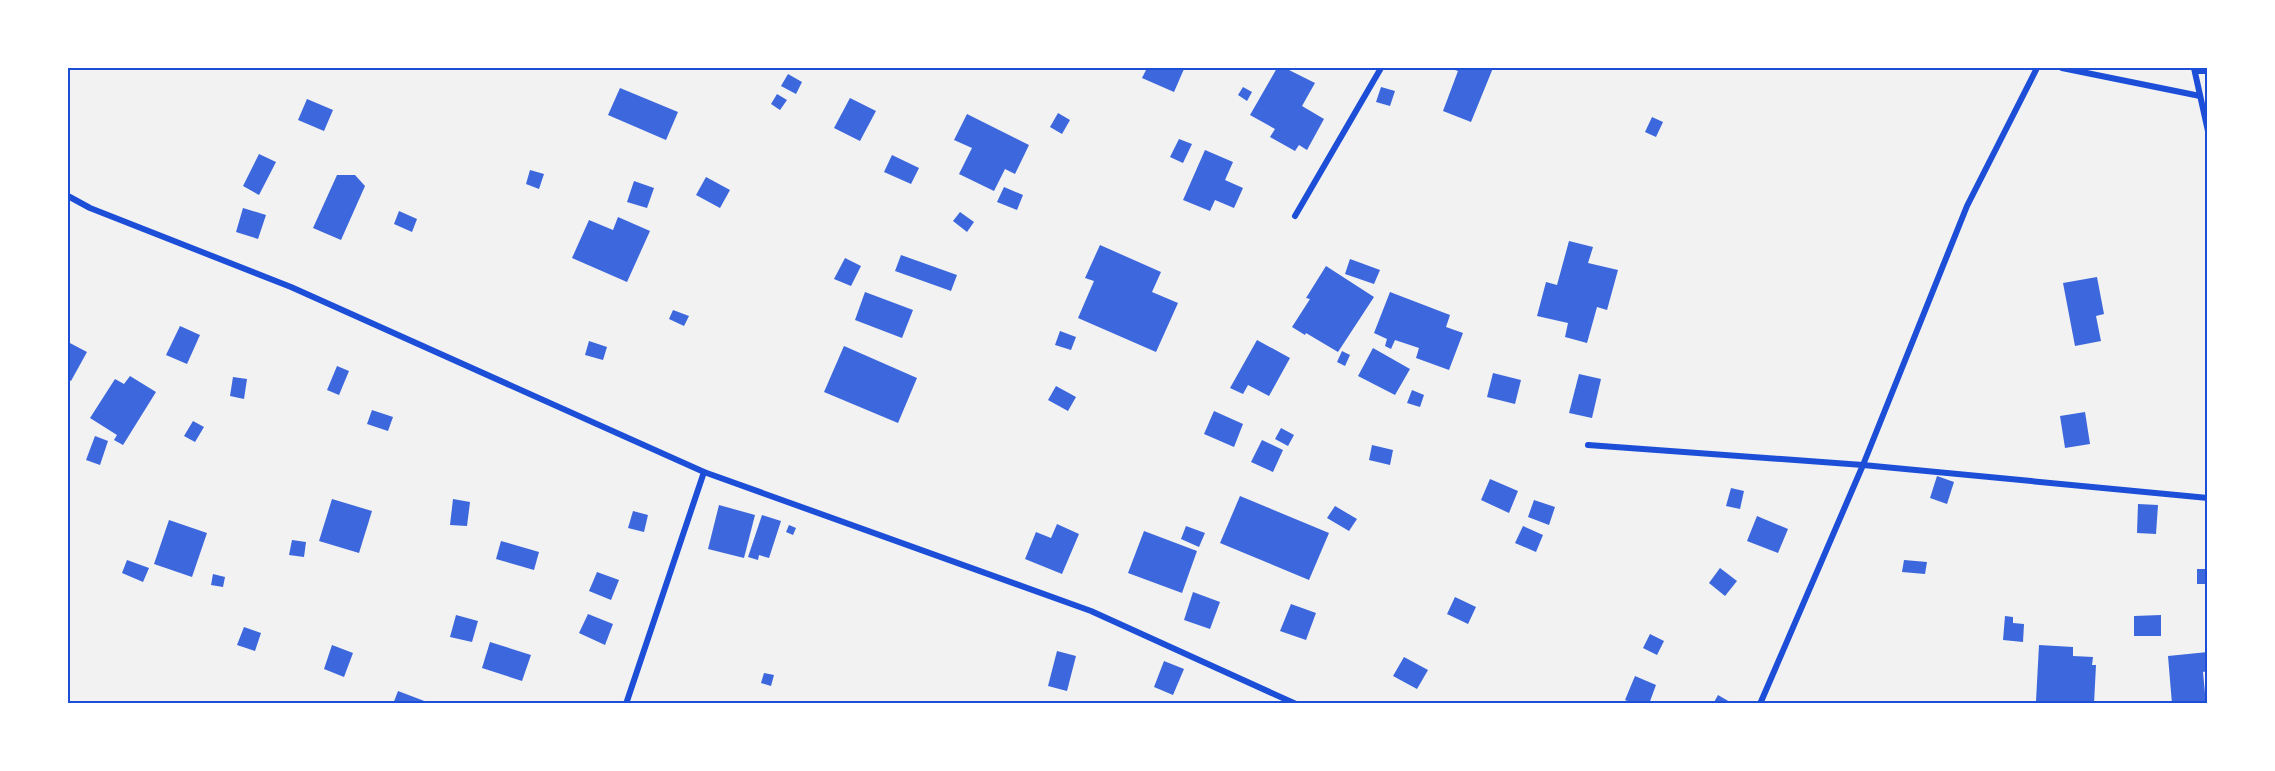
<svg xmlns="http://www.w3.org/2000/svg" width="2275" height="771" viewBox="0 0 2275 771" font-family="'Fira Sans',sans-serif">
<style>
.building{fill:#3d67dc}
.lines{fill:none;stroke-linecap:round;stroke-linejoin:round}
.minor{stroke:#1d4ed8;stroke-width:6}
.neatline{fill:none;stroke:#1d4ed8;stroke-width:2}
</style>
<rect width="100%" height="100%" fill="#f2f2f2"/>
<g class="building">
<polygon points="1147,68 1180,68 1184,69 1174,92 1142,78"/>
<polygon points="1277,68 1285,68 1315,83 1302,106 1324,119 1307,150 1299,145 1295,151 1270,137 1275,129 1250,115"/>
<polygon points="1449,68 1493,68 1471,122 1443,111 1458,71"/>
<polygon points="788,74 802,82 796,94 781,86"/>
<polygon points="1243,87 1252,92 1247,101 1238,95"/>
<polygon points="1381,87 1395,91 1390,106 1376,102"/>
<polygon points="620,88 678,112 666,140 608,115"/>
<polygon points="777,94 787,100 780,110 771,104"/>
<polygon points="850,98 876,111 860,141 834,128"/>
<polygon points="307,99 333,110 324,131 298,120"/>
<polygon points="1058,113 1070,120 1062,134 1050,127"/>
<polygon points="967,114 1029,145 1015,174 1005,169 994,191 959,174 972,148 954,140"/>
<polygon points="1652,117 1663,122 1656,137 1645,132"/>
<polygon points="1179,139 1192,144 1183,163 1170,157"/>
<polygon points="1205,150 1233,162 1225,180 1243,188 1234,208 1215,200 1210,211 1183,200"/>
<polygon points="259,154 276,162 259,195 243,186"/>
<polygon points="892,155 919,168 911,184 884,172"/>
<polygon points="530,170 544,174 539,189 526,184"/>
<polygon points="337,175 355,175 365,186 341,240 313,228"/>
<polygon points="706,177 730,190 720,208 696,195"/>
<polygon points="634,181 654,188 647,208 627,202"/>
<polygon points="1004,187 1023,195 1017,210 997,202"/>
<polygon points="243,208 266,215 258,239 236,232"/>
<polygon points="399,211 417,219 412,232 394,224"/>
<polygon points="960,212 974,222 967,232 953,221"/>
<polygon points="618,217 650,231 627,282 572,258 589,220 613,230"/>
<polygon points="1569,241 1593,247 1588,263 1618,270 1607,310 1597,307 1587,343 1565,337 1568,323 1537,316 1546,282 1557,285"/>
<polygon points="1100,245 1161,272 1152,292 1178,303 1156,352 1078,318 1094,281 1085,278"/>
<polygon points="901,255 957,275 951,291 895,271"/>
<polygon points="845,258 861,266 851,286 834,279"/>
<polygon points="1350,259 1380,270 1374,284 1345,274"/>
<polygon points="1326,266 1374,297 1338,352 1306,333 1305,335 1292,327 1310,299 1306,298"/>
<polygon points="2097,277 2104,314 2096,316 2101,341 2075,346 2063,283"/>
<polygon points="865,292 913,310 902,338 855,320"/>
<polygon points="1390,292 1450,315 1446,327 1463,333 1449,370 1416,358 1419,348 1395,340 1391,349 1385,346 1387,339 1374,333"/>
<polygon points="673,310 689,316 684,326 669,319"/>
<polygon points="180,326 200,335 187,364 166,355"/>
<polygon points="1060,331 1076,337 1071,350 1055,345"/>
<polygon points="1257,340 1290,358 1269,396 1248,385 1243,394 1230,388"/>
<polygon points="589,341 607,347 603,360 585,355"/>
<polygon points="68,342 87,352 71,381 68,379"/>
<polygon points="844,346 917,378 898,423 824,392"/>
<polygon points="1373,348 1410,369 1395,395 1358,376"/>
<polygon points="1342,351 1350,355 1345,366 1337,362"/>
<polygon points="337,366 349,371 339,395 327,390"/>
<polygon points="1493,373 1521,380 1515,404 1487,397"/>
<polygon points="1579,374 1601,379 1592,418 1569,413"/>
<polygon points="130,376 156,392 123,445 114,440 117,435 90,418 115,379 124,384"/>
<polygon points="233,377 247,379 244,399 230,396"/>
<polygon points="1056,386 1076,397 1068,411 1048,400"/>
<polygon points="1412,390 1424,395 1420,407 1407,403"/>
<polygon points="372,410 393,417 388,431 367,424"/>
<polygon points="1214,411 1243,424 1234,447 1204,434"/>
<polygon points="2085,412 2090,444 2065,448 2060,416"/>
<polygon points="193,421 204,427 195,442 184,436"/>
<polygon points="1281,428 1294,435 1288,446 1275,439"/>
<polygon points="95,436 108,441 100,465 86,460"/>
<polygon points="1262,440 1283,450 1273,472 1251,462"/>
<polygon points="1372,445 1393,450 1390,465 1369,460"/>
<polygon points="1937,476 1954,482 1947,504 1930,498"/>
<polygon points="1490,479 1518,491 1509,513 1481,500"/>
<polygon points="1731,488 1744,491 1740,509 1726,506"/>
<polygon points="1240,496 1329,533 1309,580 1220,543"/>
<polygon points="332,499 372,511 359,553 319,541"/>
<polygon points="453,499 470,502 467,526 450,525"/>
<polygon points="1534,500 1555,507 1549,525 1528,517"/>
<polygon points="2138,504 2158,505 2156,534 2137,533"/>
<polygon points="719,505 755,515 744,558 708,549"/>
<polygon points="1335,506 1357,519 1349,531 1327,518"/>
<polygon points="633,511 648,515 644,532 628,528"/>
<polygon points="762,515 781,521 769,558 759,555 758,560 748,557"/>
<polygon points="1757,516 1788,529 1778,553 1747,541"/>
<polygon points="169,520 207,533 192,577 154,564"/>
<polygon points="1057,524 1079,534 1062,574 1025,559 1036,532 1051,538"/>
<polygon points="789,525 796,528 793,535 786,532"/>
<polygon points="1186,526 1205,533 1199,547 1181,539"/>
<polygon points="1523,526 1543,535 1536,552 1515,543"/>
<polygon points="1144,531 1197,551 1182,593 1128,573"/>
<polygon points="292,540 306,542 304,557 289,555"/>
<polygon points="501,541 539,552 534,570 496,559"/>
<polygon points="127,560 149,568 143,582 122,573"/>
<polygon points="1904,560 1927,562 1925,574 1902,572"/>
<polygon points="1720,568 1737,581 1725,596 1709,583"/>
<rect x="2197" y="569" width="11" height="15"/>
<polygon points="597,572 619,580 611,600 589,591"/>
<polygon points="213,574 225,577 223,587 211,585"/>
<polygon points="1193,592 1220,602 1210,629 1184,620"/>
<polygon points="1455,597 1476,607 1468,624 1447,614"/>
<polygon points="1291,604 1316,613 1306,640 1280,631"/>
<polygon points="588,614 613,624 605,645 579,633"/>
<polygon points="456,615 478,621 472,642 450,637"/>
<polygon points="2161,615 2161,636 2134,636 2134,616"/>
<polygon points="2005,616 2013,617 2013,623 2024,624 2023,642 2003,640"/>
<polygon points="244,627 261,633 255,651 237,645"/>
<polygon points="1650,634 1664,641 1657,655 1643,648"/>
<polygon points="490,642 531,655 522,681 482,668"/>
<polygon points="332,645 353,653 344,677 324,669"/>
<polygon points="2039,645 2073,647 2073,656 2093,657 2092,665 2096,665 2094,704 2036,701"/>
<polygon points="1057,651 1076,656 1067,691 1048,686"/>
<polygon points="2208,652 2208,671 2203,672 2206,704 2172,704 2168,656"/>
<polygon points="1404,657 1428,670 1417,689 1393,676"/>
<polygon points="1164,661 1184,669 1173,695 1154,687"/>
<polygon points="764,673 774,675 771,686 761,683"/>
<polygon points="1635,676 1656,685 1649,704 1634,704 1625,700"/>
<polygon points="398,691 427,702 426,704 393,704"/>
<polygon points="1718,695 1730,702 1729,704 1713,704"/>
</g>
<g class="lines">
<g class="minor">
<polyline points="2062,68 2200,96"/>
<polyline points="2194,68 2208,131"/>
<polyline points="2195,71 2208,71"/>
<polyline points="68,196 90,208 291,287 704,472 1091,611 1296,704"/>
<polyline points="1295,216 1381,68"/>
<polyline points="1588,445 1863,465 2208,498"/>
<polyline points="626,704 704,472"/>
<polyline points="1760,704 1863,465 1967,206 2037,68"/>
</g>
</g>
<rect width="2275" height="771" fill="none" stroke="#ffffff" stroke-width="138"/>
<rect x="69" y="69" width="2137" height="633" class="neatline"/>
</svg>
